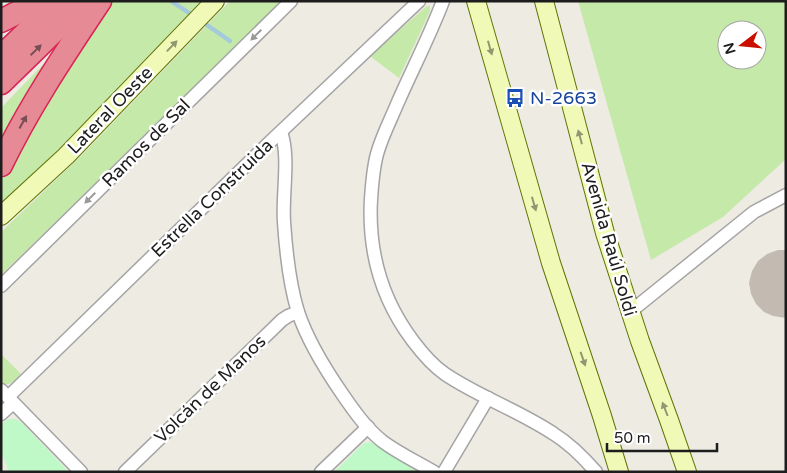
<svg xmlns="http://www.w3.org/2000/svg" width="787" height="473" viewBox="0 0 787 473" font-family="'Varela Round',sans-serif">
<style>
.grass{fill:#c4e9a8;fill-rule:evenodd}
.park{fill:#bff9c8}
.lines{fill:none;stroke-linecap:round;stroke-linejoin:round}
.stream{stroke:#a3cbdc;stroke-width:4.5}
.building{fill:#c3bab2}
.street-casing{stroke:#a4a4a4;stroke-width:15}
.secondary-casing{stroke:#607405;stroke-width:20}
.highway-casing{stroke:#d92455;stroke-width:25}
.street{stroke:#fff;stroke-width:12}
.secondary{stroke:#f1f9b6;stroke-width:18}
.highway{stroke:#e68a95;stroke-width:22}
.oneway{fill:#999}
.oneway2{fill:#929671}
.oneway3{fill:#774e53}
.labels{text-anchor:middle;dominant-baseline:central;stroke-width:5;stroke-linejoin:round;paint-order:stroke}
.transit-label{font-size:18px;fill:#164399;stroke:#fff;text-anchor:start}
.street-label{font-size:18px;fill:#1d1d1d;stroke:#fff}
</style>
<rect width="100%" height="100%" fill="#eeebe3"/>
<g class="grass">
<polygon points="111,1 201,1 47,161 1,203 1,177 22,134"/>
<polygon points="230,1 282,1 1,275 1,232 82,155"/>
<path d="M578 1H786V159L723 217 651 260ZM727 30H757V60H727Z"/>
<polygon points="427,6 430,6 430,11 399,78 370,56"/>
<polygon points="58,49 1,153 1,108"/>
<path d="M1 354 21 374C15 380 10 388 1 382Z"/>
</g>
<g class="park">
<polygon points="9,419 16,419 22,423 69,472 9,472 1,451 1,424"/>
<polygon points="370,442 375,444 418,472 334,472 361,446 365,443"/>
</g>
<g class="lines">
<g class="stream">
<polyline points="171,1 189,13"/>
<polyline points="207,25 230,41"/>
</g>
</g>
<polygon class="building" points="778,250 786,250 786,318 773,316 764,312 756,304 751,294 749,283 752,271 758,261 767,254"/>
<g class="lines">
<g class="street-casing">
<g id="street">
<path d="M443 1C430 35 413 68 398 102 391 119 382 136 377 154 373 169 372 184 371 199 368 251 382 300 413 341 422 353 432 365 445 374 479 397 520 411 554 434 570 444 584 458 596 472"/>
<path d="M281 132C290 157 282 194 284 222 286 252 289 283 298 312 308 342 325 369 343 395 354 411 366 428 382 441 398 453 417 462 434 472"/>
<polyline points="1,286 291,1"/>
<polyline points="630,312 754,212 786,195"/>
<polyline points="1,390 81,472"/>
<polyline points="8,397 272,140 419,1"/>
<polyline points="1,414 13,403"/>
<polyline points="125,472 282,320 288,316 298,312"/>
<polyline points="321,472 368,427"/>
<polyline points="444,472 488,398"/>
</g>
</g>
<g class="secondary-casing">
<g id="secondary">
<polyline points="476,1 551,263 602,416 619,472"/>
<polyline points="544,1 605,233 640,341 669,420 687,472"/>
<polyline points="1,216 66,156 215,1"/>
</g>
</g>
<g class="highway-casing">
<g id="highway">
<polyline points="1,21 40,1"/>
<polyline points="1,57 59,1"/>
<polyline points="1,83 85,1"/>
<path d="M1 165C29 107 64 55 100 1"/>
</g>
</g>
<use href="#street" class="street"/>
<use href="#secondary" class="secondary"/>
<use href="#highway" class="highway"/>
</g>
<defs><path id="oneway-solid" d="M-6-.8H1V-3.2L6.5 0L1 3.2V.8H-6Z" transform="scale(1.25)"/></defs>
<g class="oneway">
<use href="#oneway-solid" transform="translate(256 35) rotate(135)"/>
<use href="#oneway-solid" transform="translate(90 198) rotate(135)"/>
</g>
<g class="oneway2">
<use href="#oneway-solid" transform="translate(172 46) rotate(-46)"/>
<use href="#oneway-solid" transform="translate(490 48) rotate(74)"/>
<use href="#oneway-solid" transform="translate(580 137) rotate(-105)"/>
<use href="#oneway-solid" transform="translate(534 204) rotate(74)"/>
<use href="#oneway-solid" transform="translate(583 359) rotate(71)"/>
<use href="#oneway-solid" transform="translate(665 409) rotate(-111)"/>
</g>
<g class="oneway3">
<use href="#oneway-solid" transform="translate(36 50) rotate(-44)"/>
<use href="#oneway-solid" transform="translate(23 122) rotate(-61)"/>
</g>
<defs>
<g id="bus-bare" transform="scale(1.5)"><path d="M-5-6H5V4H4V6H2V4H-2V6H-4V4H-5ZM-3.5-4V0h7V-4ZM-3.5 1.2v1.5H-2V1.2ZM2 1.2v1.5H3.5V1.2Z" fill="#1a4fb4" stroke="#fff" stroke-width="2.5" paint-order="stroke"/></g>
</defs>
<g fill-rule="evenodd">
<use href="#bus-bare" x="515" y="98"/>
</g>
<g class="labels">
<g class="transit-label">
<text x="530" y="98">N-2663</text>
</g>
<g class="street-label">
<text transform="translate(110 110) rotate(-46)">Lateral Oeste</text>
<text transform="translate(146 143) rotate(-45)">Ramos de Sal</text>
<text transform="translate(212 198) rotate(-44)">Estrella Construida</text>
<text transform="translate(609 239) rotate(74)">Avenida Raúl Soldi</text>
<text transform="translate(210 389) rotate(-44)">Volcán de Manos</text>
</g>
</g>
<rect width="787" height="473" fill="none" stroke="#1d1d1d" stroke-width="5"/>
<g transform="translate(742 45) rotate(254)"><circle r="24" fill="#ffffff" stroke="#a5a5a5"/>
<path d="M0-4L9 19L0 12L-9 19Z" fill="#ca0e00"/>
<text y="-8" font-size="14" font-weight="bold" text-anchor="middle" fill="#1d1d1d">N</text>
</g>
<path d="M607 443v8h110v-8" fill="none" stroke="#1d1d1d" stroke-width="2.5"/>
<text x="614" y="443" font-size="15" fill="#1d1d1d" stroke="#ffffff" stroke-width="4" paint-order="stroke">50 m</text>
</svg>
